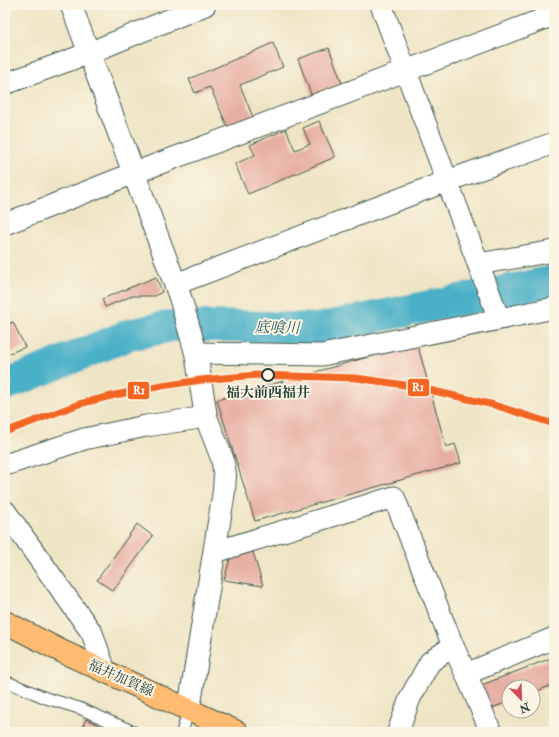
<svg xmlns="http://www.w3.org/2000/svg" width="559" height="737" viewBox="0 0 559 737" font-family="'IM FELL Double Pica','Noto Serif JP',serif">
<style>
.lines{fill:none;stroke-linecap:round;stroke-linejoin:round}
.river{stroke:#48b0c7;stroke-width:32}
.building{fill:#e7afa3}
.service-casing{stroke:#3e564a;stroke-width:13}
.minor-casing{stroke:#3e564a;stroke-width:23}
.tertiary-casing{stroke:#3e564a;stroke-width:24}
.primary-casing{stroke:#3e564a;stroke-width:24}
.service{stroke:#fff;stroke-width:11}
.minor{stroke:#fff;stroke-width:21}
.tertiary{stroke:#fff;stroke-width:22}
.primary{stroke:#ffbb71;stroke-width:22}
.rail-1-casing{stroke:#fcf5e5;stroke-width:10}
.rail-1{stroke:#f26522;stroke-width:7}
.stop-dot{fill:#fcf5e5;stroke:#1f3d34;stroke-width:2}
.labels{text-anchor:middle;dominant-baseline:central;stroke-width:4;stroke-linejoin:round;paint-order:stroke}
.stop-label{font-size:14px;font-weight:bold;fill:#1f3d34;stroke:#fcf5e5}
.street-label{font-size:14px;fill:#1f3d34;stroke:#fcf5e5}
.water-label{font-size:15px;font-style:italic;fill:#2b6060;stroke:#fcf5e5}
.line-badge{stroke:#fcf5e5;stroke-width:1.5}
.badge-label{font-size:11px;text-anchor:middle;font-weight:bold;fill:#fff}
</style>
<rect width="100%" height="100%" fill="#fcf5e5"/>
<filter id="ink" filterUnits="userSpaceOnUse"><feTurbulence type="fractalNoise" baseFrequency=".025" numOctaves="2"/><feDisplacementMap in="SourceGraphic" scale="8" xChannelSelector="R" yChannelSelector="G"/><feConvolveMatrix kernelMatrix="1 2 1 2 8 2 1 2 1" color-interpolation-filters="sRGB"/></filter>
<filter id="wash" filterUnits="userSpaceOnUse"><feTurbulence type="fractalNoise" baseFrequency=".012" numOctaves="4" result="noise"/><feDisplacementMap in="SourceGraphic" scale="16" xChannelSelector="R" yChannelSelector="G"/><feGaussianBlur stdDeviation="0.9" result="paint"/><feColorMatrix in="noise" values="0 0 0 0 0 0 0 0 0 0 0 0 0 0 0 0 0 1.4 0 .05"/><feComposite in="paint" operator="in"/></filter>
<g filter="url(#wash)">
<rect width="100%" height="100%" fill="#efe5c6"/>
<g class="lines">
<polyline class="river" points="5,385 129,335 171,326 235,326 317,329 554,281"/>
</g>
<g id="blocks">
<g class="building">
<polygon points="273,43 283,67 240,85 254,120 229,130 210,87 195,93 189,79"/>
<polygon points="329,48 343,86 312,97 298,59"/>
<polygon points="319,121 335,157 248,194 235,164 255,155 250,145 286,129 295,150 310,144 303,128"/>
<polygon points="156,277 162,292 155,296 132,296 105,307 102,299"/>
<polygon points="13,322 25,347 5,355 5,325"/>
<polygon points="417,343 446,447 455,444 461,463 255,521 217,400"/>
<polygon points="137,524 153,536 113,591 97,580"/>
<polygon points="253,552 263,586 224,580 230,559 241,554"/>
<polygon points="554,657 554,684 533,693 533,687 509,687 509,701 488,710 479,686"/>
<polygon points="86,719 113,732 80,732"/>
</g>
</g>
</g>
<g filter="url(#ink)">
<use href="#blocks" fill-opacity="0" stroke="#3e564a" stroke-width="1"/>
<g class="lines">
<g class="service-casing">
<g id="service">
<polyline points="5,681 46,698 79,708 134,732"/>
<polyline points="182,732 189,709"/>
</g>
</g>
<g class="minor-casing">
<g id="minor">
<polyline points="71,5 89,53"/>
<polyline points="381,5 499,319"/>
<polyline points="5,84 89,53 205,5"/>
<polyline points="5,224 134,173 554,15"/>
<polyline points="478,264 554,251"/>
<polyline points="176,284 447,181 554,143"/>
<polyline points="196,353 322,355 554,308"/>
<polyline points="5,465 84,439 146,426 206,417"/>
<polyline points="5,511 92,633 105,671"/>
<polyline points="215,552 394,497 453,646 466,674 554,638"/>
<polyline points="466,674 491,732"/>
<polyline points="398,732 410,698 430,662 453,646"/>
</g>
</g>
<g class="tertiary-casing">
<polyline id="tertiary" points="89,53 180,297 196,353 206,417 222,458 225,475 224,491 189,709"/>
</g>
<g class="primary-casing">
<polyline id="primary" points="5,622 61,651 237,732"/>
</g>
<use href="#service" class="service"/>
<use href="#minor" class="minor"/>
<use href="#tertiary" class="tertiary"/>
<use href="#primary" class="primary"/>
<g class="rail-1-casing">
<polyline id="rail-1" points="5,432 79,404 115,395 162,386 201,380 257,375 356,378 412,386 494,405 554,424"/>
</g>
<use href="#rail-1" class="rail-1"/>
</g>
</g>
<circle class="stop-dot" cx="268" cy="375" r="6"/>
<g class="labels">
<g class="stop-label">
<text x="268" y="392">福大前西福井</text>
</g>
<g class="street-label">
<text transform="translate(121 678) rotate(24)">福井加賀線</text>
</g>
<g class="water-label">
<text transform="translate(277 328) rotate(1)">底喰川</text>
</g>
</g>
<g class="line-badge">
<rect x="407" y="378" width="23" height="19" rx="4" fill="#f26522"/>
<rect x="127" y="381" width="23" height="19" rx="4" fill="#f26522"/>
</g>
<g class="badge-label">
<text x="418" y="391">R1</text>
<text x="139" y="394">R1</text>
</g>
<rect width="559" height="737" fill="none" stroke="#fcf5e5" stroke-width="20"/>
<g transform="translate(521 699) rotate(157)"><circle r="19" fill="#fcf5e5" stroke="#a4ab9e"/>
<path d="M0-3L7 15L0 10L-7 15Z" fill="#d1495b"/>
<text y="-6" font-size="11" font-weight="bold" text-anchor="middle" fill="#1f3d34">N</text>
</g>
</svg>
